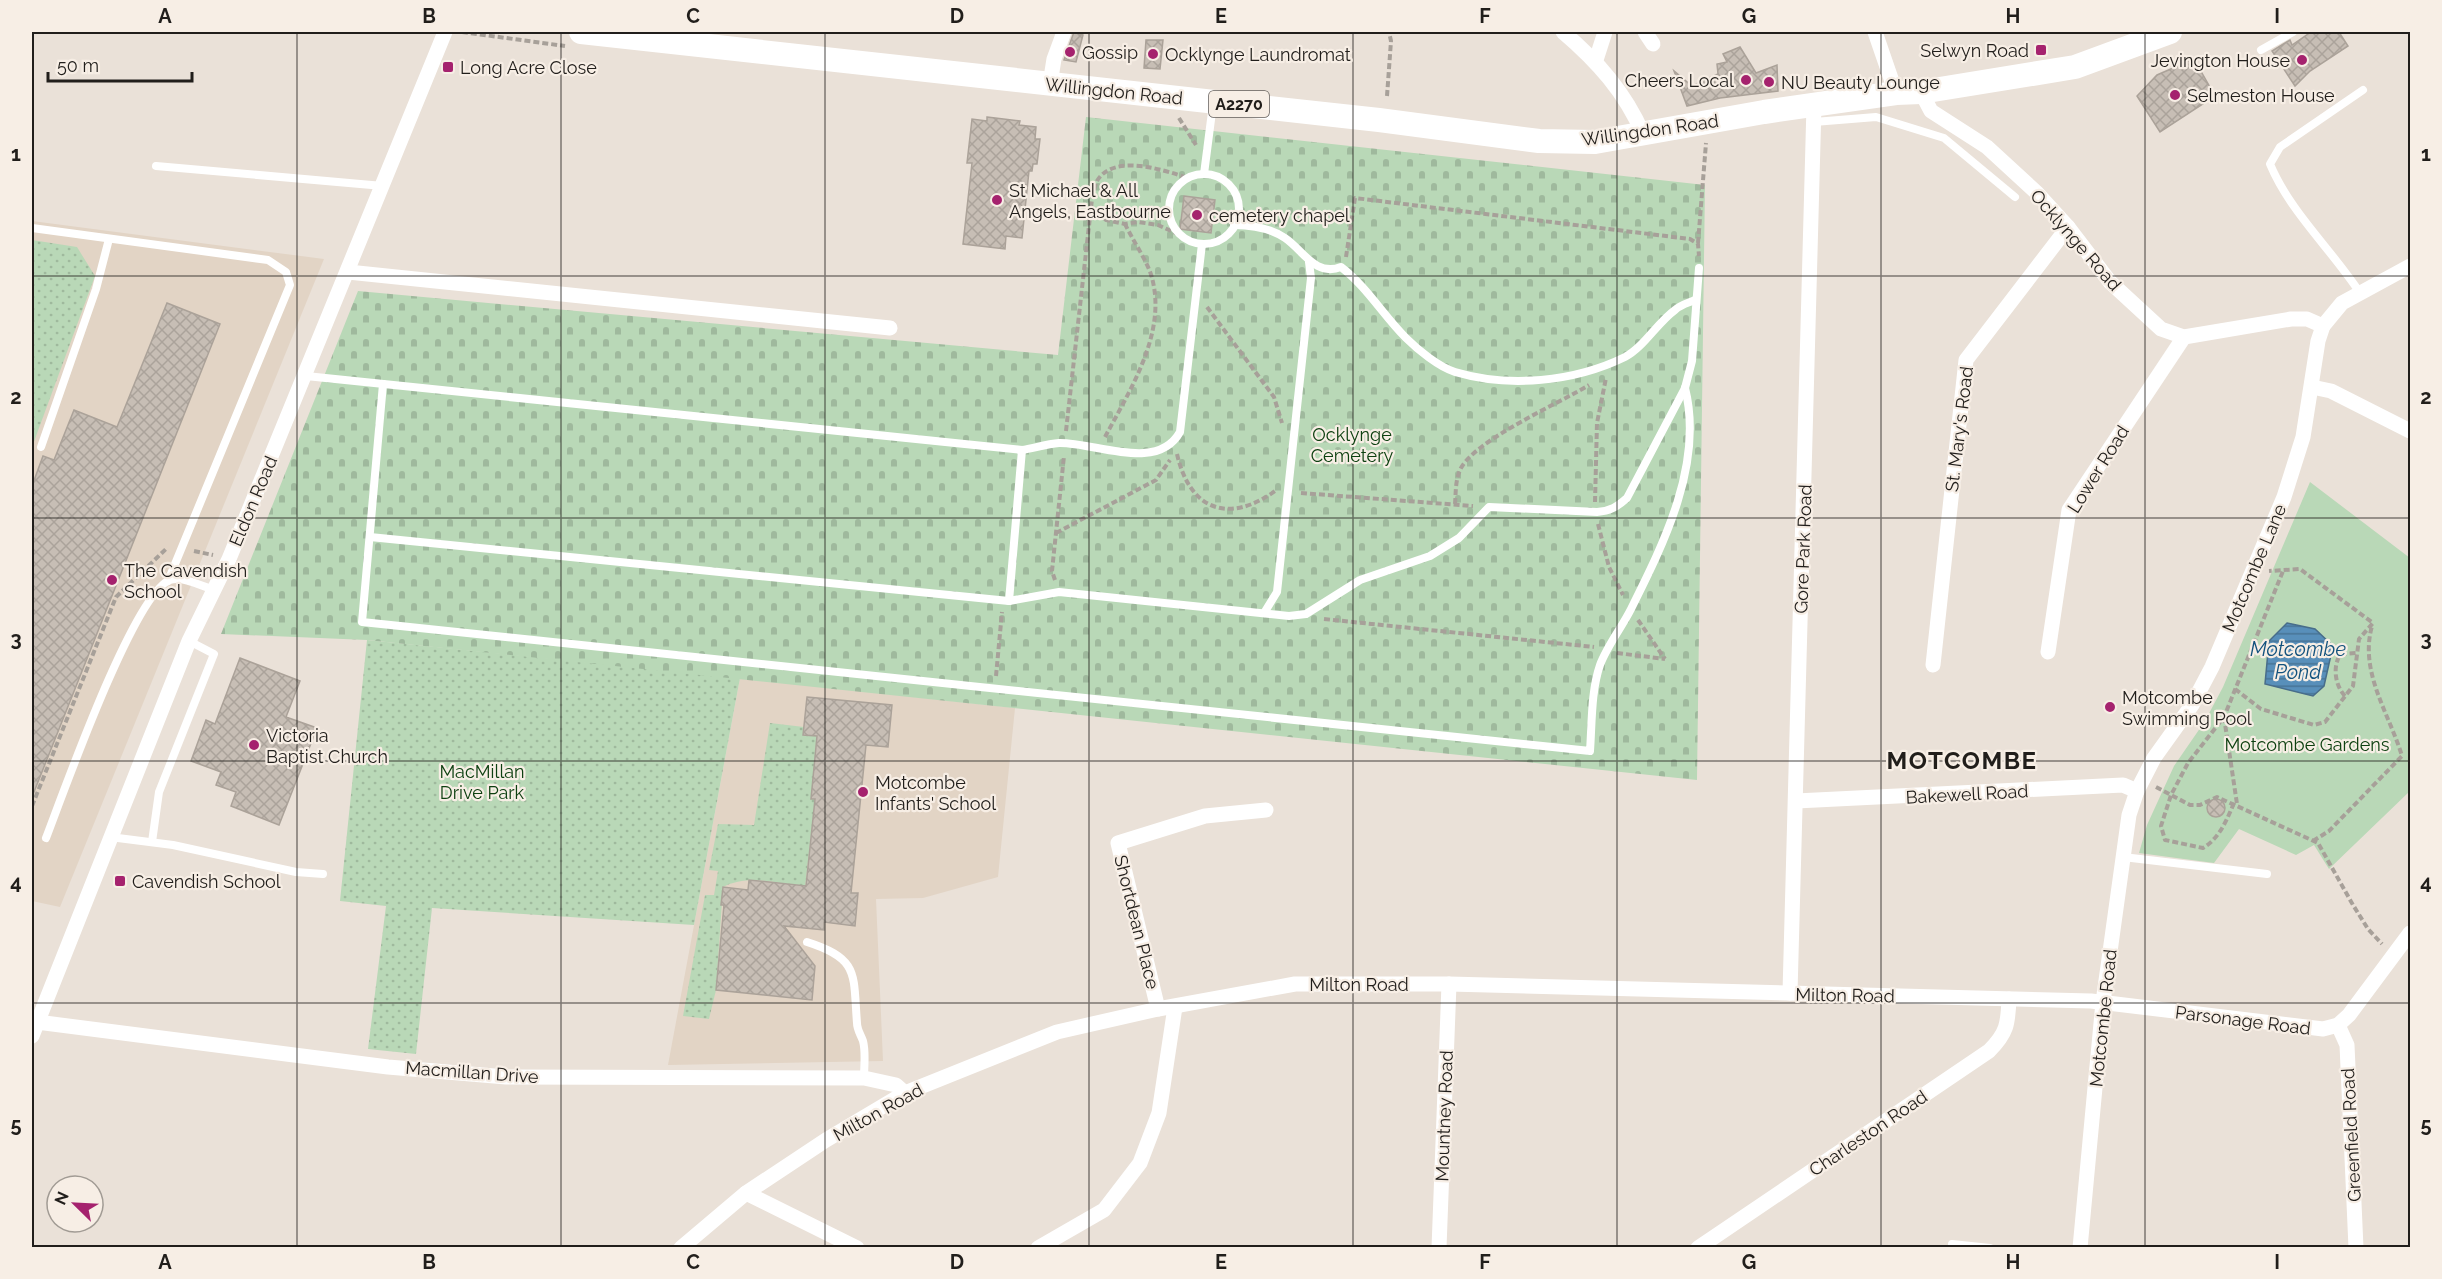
<svg xmlns="http://www.w3.org/2000/svg" width="2442" height="1279" viewBox="0 0 2442 1279" font-family="Raleway,sans-serif">
<style>
.built{fill:#e2d4c5}
.grass{fill:url(#grass-dots)}
.cemetery{fill:url(#cemetery-stones)}
.garden{fill:#b9d8b7}
.water{fill:url(#water-rules);stroke:#486d8a;stroke-width:1.5}
.building{fill:url(#building-cross-hatch);stroke:#aba299;stroke-width:1.5}
.lines{fill:none;stroke-linecap:round;stroke-linejoin:round}
.path{stroke:#a7a099;stroke-width:4;stroke-dasharray:6 3;stroke-linecap:butt}
.service{stroke:#fff;stroke-width:8}
.minor{stroke:#fff;stroke-width:15}
.primary{stroke:#fff;stroke-width:24}
.grid{fill:none;stroke:#211e1b;stroke-width:1.5;stroke-opacity:0.55}
.poi-dot{fill:#a5226e;stroke:#f7eee5;stroke-width:2}
.labels{text-anchor:middle;dominant-baseline:central;stroke-width:4.5;stroke-linejoin:round;paint-order:stroke}
.shield{fill:#f7eee5;stroke:#615c58;stroke-width:1.5}
.shield-label{font-size:16px;font-weight:bold;fill:#211e1b}
.poi-label{font-size:18px;fill:#211e1b;stroke:#f7eee5;text-anchor:start}
.street-label{font-size:18px;fill:#211e1b;stroke:#f7eee5}
.park-label{font-size:18px;fill:#0d4010;stroke:#f7eee5}
.water-label{font-size:20px;font-style:italic;fill:#13527d;stroke:#f7eee5}
.district-label{font-size:24px;font-weight:bold;letter-spacing:1.5px;fill:#211e1b;stroke:#f7eee5}
.neatline{fill:none;stroke:#211e1b;stroke-width:2}
.grid-label{font-size:20px;text-anchor:middle;font-weight:bold;fill:#211e1b}
</style>
<defs>
<pattern id="grass-dots" width="8" height="8" patternUnits="userSpaceOnUse" patternTransform="scale(1.5)"><rect width="8" height="8" fill="#b9d8b7"/><path d="M2 2h.1M6 6h.1" fill="none" stroke="#9fb99d" stroke-width="1.8" stroke-linecap="round"/></pattern>
<pattern id="cemetery-stones" width="16" height="16" patternUnits="userSpaceOnUse" patternTransform="scale(1.5)"><rect width="16" height="16" fill="#b9d8b7"/><path d="M2 7V4a2 2 0 0 1 4 0v3zM10 15v-3a2 2 0 0 1 4 0v3z" fill="#9fb99d"/></pattern>
<pattern id="water-rules" width="6" height="5" patternUnits="userSpaceOnUse" patternTransform="scale(1.5)"><rect width="6" height="5" fill="#588fba"/><path d="M0 2.5h6" fill="none" stroke="#487496"/></pattern>
<pattern id="building-cross-hatch" width="8" height="8" patternUnits="userSpaceOnUse" patternTransform="scale(1.5)"><rect width="8" height="8" fill="#c7beb5"/><path d="M0 0l8 8M0 8l8-8" fill="none" stroke="#aba39b"/></pattern>
</defs>
<rect width="100%" height="100%" fill="#eae1d8"/>
<g class="built">
<polygon points="32,221 324,259 60,907 32,901"/>
<polygon points="740,678 1015,708 998,877 923,898 876,899 883,1061 668,1065"/>
</g>
<g class="grass">
<polygon points="32,240 77,247 95,276 32,447"/>
<polygon points="367,640 740,678 694,925 432,908 416,1054 368,1049 386,906 340,901"/>
<path d="M770 723 804 727 803 735 817 736 811 798 815 799 805 888C779 883 748 874 723 887L716 990 709 1019 683 1016 705 895H714L718 871 709 870 718 824 754 825Z"/>
</g>
<polygon class="cemetery" points="1086,117 1705,185 1697,780 367,640 221,634 358,291 1058,355"/>
<polygon class="garden" points="2310,482 2410,558 2410,791 2329,869 2314,845 2296,855 2239,829 2214,863 2139,853 2147,825 2174,766 2205,721 2223,687"/>
<polygon class="water" points="2287,623 2315,629 2333,646 2324,686 2313,696 2265,684 2269,641"/>
<g class="building">
<polygon points="1074,32 1081,32 1080,34 1083,35 1076,62 1064,60"/>
<polygon points="2311,32 2339,32 2348,46 2310,71 2295,86 2272,51 2290,40 2292,45"/>
<polygon points="1146,40 1163,40 1160,69 1144,68"/>
<polygon points="1740,47 1756,73 1777,65 1778,91 1720,98 1687,106 1674,71 1692,86 1718,74 1717,64 1727,62 1723,54"/>
<polygon points="2194,59 2215,96 2160,132 2137,96 2157,75"/>
<polygon points="987,117 1020,121 1019,125 1036,127 1035,139 1040,139 1037,164 1033,164 1032,171 1029,171 1022,238 1006,236 1005,249 963,244 972,163 967,163 972,119 987,121"/>
<polygon points="1184,196 1215,200 1211,233 1180,229"/>
<polygon points="167,303 220,324 32,797 32,486 43,456 54,460 74,410 117,427"/>
<polygon points="240,658 300,681 286,717 317,728 279,825 231,806 236,792 216,785 221,772 191,761 206,720 215,724"/>
<polygon points="807,697 892,705 888,747 866,745 851,893 858,893 855,926 824,922 824,930 784,926 815,966 812,1000 716,990 724,905 721,905 723,887 748,890 749,880 806,886 815,799 811,799 817,736 803,735"/>
<circle cx="2216" cy="808" r="9"/>
</g>
<g class="lines">
<g class="path">
<polyline points="462,32 565,46"/>
<polyline points="1387,96 1391,41 1389,32"/>
<polyline points="1179,118 1196,145"/>
<polyline points="1091,207 1106,220 1125,224 1138,222 1158,225 1180,235"/>
<polyline points="1698,243 1706,143"/>
<polyline points="1346,257 1355,198 1690,239 1698,244 1699,256"/>
<polyline points="1207,307 1274,397 1282,423"/>
<path d="M1066 431 1092 199C1093 193 1095 186 1097 181 1113 153 1165 170 1187 178"/>
<path d="M1105 437C1130 390 1167 333 1152 278 1149 264 1132 239 1125 224"/>
<path d="M1177 454C1190 511 1229 524 1275 491"/>
<polyline points="1301,493 1473,506"/>
<polyline points="1595,502 1597,423 1606,378"/>
<path d="M1455 504C1456 492 1455 480 1461 468 1477 439 1558 404 1589 385"/>
<polyline points="1598,524 1609,567 1623,595"/>
<polyline points="1056,533 1156,480 1170,460"/>
<polyline points="194,551 213,555"/>
<polyline points="1055,580 1052,571 1064,456"/>
<polyline points="1324,619 1594,647"/>
<polyline points="1638,620 1665,659"/>
<polyline points="1617,653 1665,659"/>
<polyline points="996,676 1002,612"/>
<polyline points="2235,689 2261,709 2314,725 2325,722 2353,686 2359,639 2373,623 2300,569 2269,571"/>
<path d="M2345 696C2335 686 2332 665 2341 654L2357 653"/>
<polyline points="2224,717 2237,804"/>
<polyline points="2156,787 2190,805 2200,805 2217,797 2318,843 2353,905 2368,929 2382,944"/>
<path d="M2234 803C2227 819 2220 838 2203 848L2165 840 2161 826 2171 795 2188 763 2224 717 2283 571"/>
<polyline points="32,806 116,597 167,548"/>
<path d="M2313 841 2329 831 2402 756C2389 713 2359 672 2372 626"/>
</g>
<g class="service">
<polyline points="2261,50 2293,32"/>
<polyline points="1814,122 1876,117 1944,138 2015,197"/>
<polyline points="156,166 383,186"/>
<polyline points="1204,174 1213,104"/>
<circle cx="1204" cy="209" r="35"/>
<path d="M1234 225C1252 225 1270 228 1285 238 1303 250 1315 277 1341 267 1367 287 1383 315 1406 338 1418 350 1439 367 1455 372 1509 388 1574 382 1625 357 1644 347 1657 323 1675 310 1680 305 1688 303 1695 300"/>
<polyline points="32,228 268,260 286,272 290,285 168,581"/>
<path d="M2360 293C2332 250 2290 212 2270 164L2280 147 2363 90"/>
<path d="M306 376 1022 450C1034 448 1047 444 1059 443 1095 442 1157 473 1180 432L1202 244"/>
<path d="M383 384 362 622 1590 751C1592 723 1591 691 1600 665 1607 646 1622 627 1631 609 1664 543 1704 463 1685 388"/>
<polyline points="41,447 96,289 109,239"/>
<path d="M370 537 1009 601 1059 592 1289 616 1306 614 1360 580 1430 556 1459 538 1489 507 1597 512C1610 511 1617 507 1627 498L1685 388 1692 361 1699 268"/>
<polyline points="1009,601 1022,450"/>
<polyline points="1264,613 1277,592 1311,278 1309,262"/>
<polyline points="110,837 173,845 296,872 323,874"/>
<path d="M46 838C63 794 134 593 170 580 183 576 202 586 214 590"/>
<polyline points="152,842 159,792 214,654 189,641"/>
<polyline points="2123,857 2267,874"/>
<path d="M807 942C860 959 853 974 857 1023 857 1030 861 1035 863 1041 866 1052 864 1067 864 1078"/>
<polyline points="1952,1244 1990,1248"/>
</g>
<g class="minor">
<path d="M1563 32C1597 61 1625 92 1643 134"/>
<polyline points="1645,32 1653,44"/>
<polyline points="1875,32 1896,93"/>
<polyline points="1596,60 1605,32"/>
<polyline points="1050,84 1054,59 1064,32"/>
<polyline points="1921,92 1931,111 1987,147 2037,193 2068,227 2110,282 2161,329 2184,337 2291,319 2307,319 2323,326"/>
<polyline points="348,272 890,328"/>
<polyline points="2312,387 2331,391 2410,431"/>
<polyline points="2048,652 2069,510 2184,337"/>
<polyline points="1933,665 1966,360 2068,227"/>
<polyline points="1796,801 2123,785 2137,791"/>
<polyline points="1790,993 1814,105"/>
<polyline points="1158,1009 1118,843 1205,816 1266,810"/>
<polyline points="37,1022 388,1067 506,1077 864,1078 896,1085 905,1093"/>
<polyline points="2338,1025 2347,1045 2356,1248"/>
<polyline points="32,1036 189,641 229,559 445,32"/>
<polyline points="746,1193 857,1248"/>
<polyline points="681,1248 746,1193 826,1140 905,1093 1057,1032 1158,1009 1295,984 1449,984 2091,1001 2323,1029 2338,1025 2349,1015 2410,933"/>
<polyline points="1038,1248 1104,1210 1140,1163 1159,1113 1175,1007"/>
<polyline points="1439,1248 1449,984"/>
<path d="M1698 1248 1989 1051C2007 1033 2008 1024 2009 999"/>
<polyline points="2080,1248 2103,1002 2129,815 2137,791 2154,758 2192,705 2212,667 2284,497 2303,437 2318,341 2323,326 2342,303 2410,266"/>
</g>
<polyline class="primary" points="581,32 1379,120 1539,141 1595,142 1764,112 1896,93 1921,92 2075,67 2170,32"/>
</g>
<path class="grid" d="M297 32V1248M561 32V1248M825 32V1248M1089 32V1248M1353 32V1248M1617 32V1248M1881 32V1248M2145 32V1248M32 276H2410M32 518H2410M32 761H2410M32 1003H2410"/>
<g class="poi-dot">
<rect x="2035" y="44" width="12" height="12" rx="3"/>
<circle cx="1070" cy="52" r="6"/>
<circle cx="1153" cy="54" r="6"/>
<circle cx="2302" cy="60" r="6"/>
<rect x="442" y="61" width="12" height="12" rx="3"/>
<circle cx="1746" cy="80" r="6"/>
<circle cx="1769" cy="82" r="6"/>
<circle cx="2175" cy="95" r="6"/>
<circle cx="997" cy="200" r="6"/>
<circle cx="1197" cy="215" r="6"/>
<circle cx="112" cy="580" r="6"/>
<circle cx="2110" cy="707" r="6"/>
<circle cx="254" cy="745" r="6"/>
<circle cx="863" cy="792" r="6"/>
<rect x="114" y="875" width="12" height="12" rx="3"/>
</g>
<g class="labels">
<rect class="shield" x="1209" y="91" width="60" height="26" rx="4.5"/>
<g class="shield-label">
<text x="1239" y="104">A2270</text>
</g>
<g class="poi-label">
<text x="2029" y="50" text-anchor="end">Selwyn Road</text>
<text x="1082" y="52">Gossip</text>
<text x="1165" y="54">Ocklynge Laundromat</text>
<text x="2290" y="60" text-anchor="end">Jevington House</text>
<text x="460" y="67">Long Acre Close</text>
<text x="1734" y="80" text-anchor="end">Cheers Local</text>
<text x="1781" y="82">NU Beauty Lounge</text>
<text x="2187" y="95">Selmeston House</text>
<text x="1009" y="190">St Michael &amp; All<tspan x="1009" dy="21">Angels, Eastbourne</tspan></text>
<text x="1209" y="215">cemetery chapel</text>
<text x="124" y="570">The Cavendish<tspan x="124" dy="21">School</tspan></text>
<text x="2122" y="697">Motcombe<tspan x="2122" dy="21">Swimming Pool</tspan></text>
<text x="266" y="735">Victoria<tspan x="266" dy="21">Baptist Church</tspan></text>
<text x="875" y="782">Motcombe<tspan x="875" dy="21">Infants' School</tspan></text>
<text x="132" y="881">Cavendish School</text>
</g>
<g class="street-label">
<text transform="translate(1114 91) rotate(6)">Willingdon Road</text>
<text transform="translate(1650 130) rotate(-8)">Willingdon Road</text>
<text transform="translate(2076 240) rotate(49)">Ocklynge Road</text>
<text transform="translate(1959 429) rotate(-83)">St. Mary's Road</text>
<text transform="translate(2098 469) rotate(-58)">Lower Road</text>
<text transform="translate(253 501) rotate(-67)">Eldon Road</text>
<text transform="translate(1803 549) rotate(-88)">Gore Park Road</text>
<text transform="translate(2254 568) rotate(-67)">Motcombe Lane</text>
<text transform="translate(1967 794) rotate(-3)">Bakewell Road</text>
<text transform="translate(1137 922) rotate(76)">Shortdean Place</text>
<text x="1359" y="984">Milton Road</text>
<text transform="translate(1845 995) rotate(1)">Milton Road</text>
<text transform="translate(2103 1018) rotate(-84)">Motcombe Road</text>
<text transform="translate(2243 1020) rotate(7)">Parsonage Road</text>
<text transform="translate(472 1072) rotate(4)">Macmillan Drive</text>
<text transform="translate(878 1112) rotate(-29)">Milton Road</text>
<text transform="translate(1444 1116) rotate(-88)">Mountney Road</text>
<text transform="translate(1868 1133) rotate(-34)">Charleston Road</text>
<text transform="translate(2351 1135) rotate(-93)">Greenfield Road</text>
</g>
<g class="park-label">
<text x="1352" y="434">Ocklynge<tspan x="1352" dy="21">Cemetery</tspan></text>
<text x="2307" y="744">Motcombe Gardens</text>
<text x="482" y="771">MacMillan<tspan x="482" dy="21">Drive Park</tspan></text>
</g>
<g class="water-label">
<text x="2298" y="649">Motcombe<tspan x="2298" dy="23">Pond</tspan></text>
</g>
<g class="district-label">
<text x="1962" y="760">MOTCOMBE</text>
</g>
</g>
<rect width="2442" height="1279" fill="none" stroke="#f7eee5" stroke-width="66"/>
<g transform="translate(75 1204) rotate(294)"><circle r="28" fill="#f7eee5" stroke="#a19b94" stroke-width="1.5"/>
<path d="M0-4.5L10 22L0 15L-10 22Z" fill="#a5226e"/>
<text y="-9" font-size="16" font-weight="bold" text-anchor="middle" fill="#211e1b">N</text>
</g>
<path d="M48 72v9h144v-9" fill="none" stroke="#211e1b" stroke-width="3"/>
<text x="57" y="72" font-size="18" fill="#211e1b" stroke="#f7eee5" stroke-width="4.5" paint-order="stroke">50 m</text>
<rect x="33" y="33" width="2376" height="1213" class="neatline"/>
<g class="grid-label">
<text x="165" y="23">A</text>
<text x="429" y="23">B</text>
<text x="693" y="23">C</text>
<text x="957" y="23">D</text>
<text x="1221" y="23">E</text>
<text x="1485" y="23">F</text>
<text x="1749" y="23">G</text>
<text x="2013" y="23">H</text>
<text x="2277" y="23">I</text>
<text x="16" y="161">1</text>
<text x="2426" y="161">1</text>
<text x="16" y="404">2</text>
<text x="2426" y="404">2</text>
<text x="16" y="646">3</text>
<text x="2426" y="646">3</text>
<text x="16" y="889">4</text>
<text x="2426" y="889">4</text>
<text x="16" y="1132">5</text>
<text x="2426" y="1132">5</text>
<text x="165" y="1269">A</text>
<text x="429" y="1269">B</text>
<text x="693" y="1269">C</text>
<text x="957" y="1269">D</text>
<text x="1221" y="1269">E</text>
<text x="1485" y="1269">F</text>
<text x="1749" y="1269">G</text>
<text x="2013" y="1269">H</text>
<text x="2277" y="1269">I</text>
</g>
</svg>
